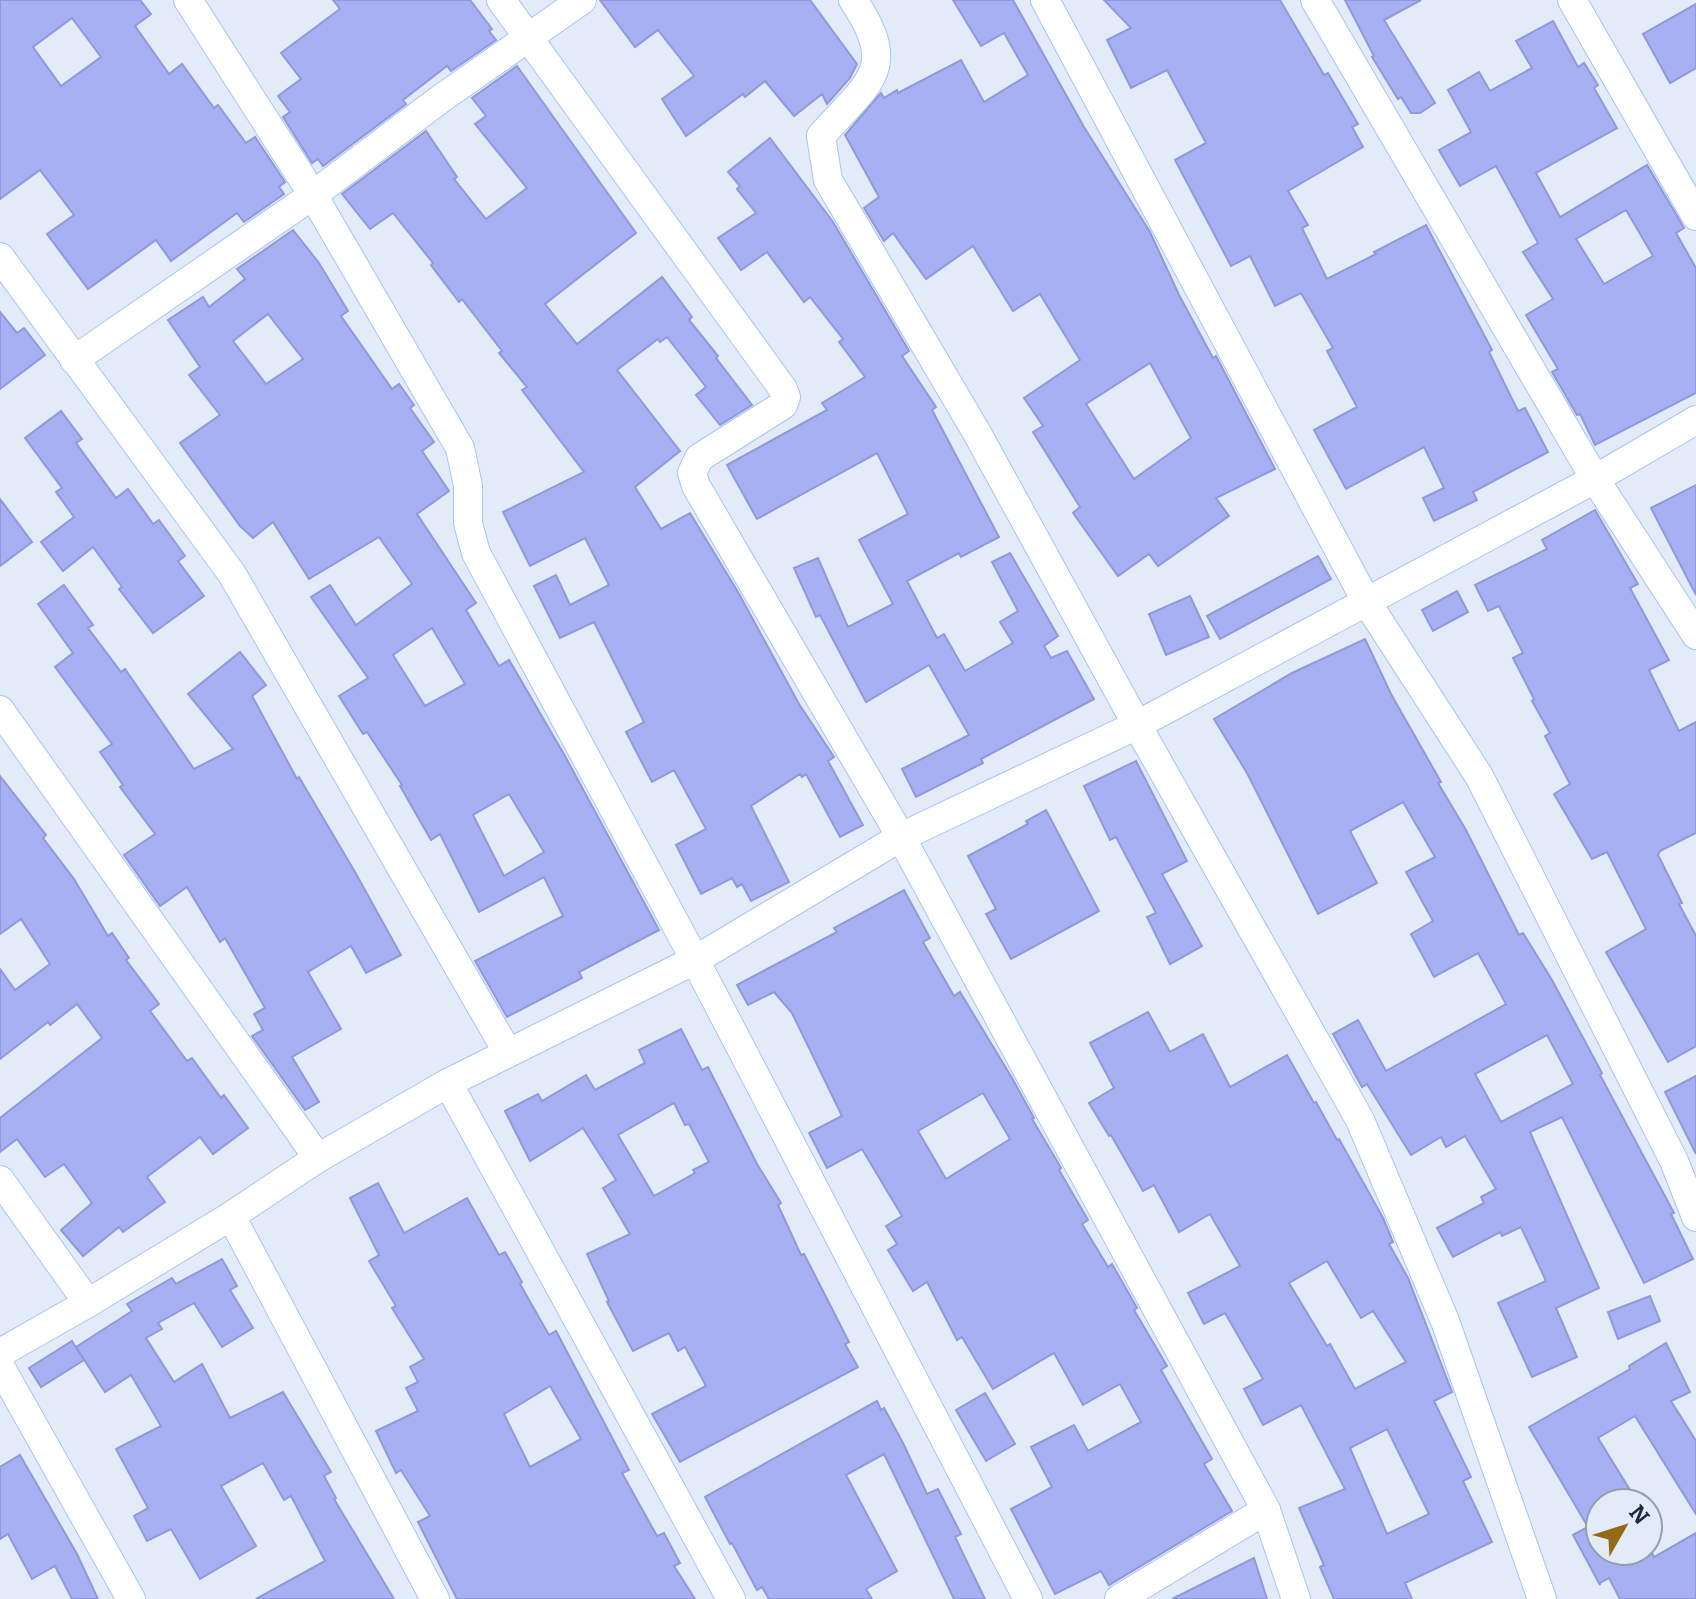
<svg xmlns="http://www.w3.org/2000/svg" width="1696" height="1599" viewBox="0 0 1696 1599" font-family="Bitter,serif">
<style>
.building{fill:#a7b0f2;stroke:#9199da;stroke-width:2;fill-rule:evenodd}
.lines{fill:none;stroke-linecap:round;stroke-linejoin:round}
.minor-casing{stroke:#a5c5f5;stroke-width:30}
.minor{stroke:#fff;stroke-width:28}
</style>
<rect width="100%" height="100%" fill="#e3ebf8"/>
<g class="building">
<path d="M0 0H140L151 14 135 26 169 74 182 64 214 108 218 105 246 143 255 137 285 182 279 187 284 194 244 222 237 213 171 261 156 240 88 289 47 234 74 215 40 170 0 199ZM72 18 101 57 61 86 33 47Z"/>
<polygon points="333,0 470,0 492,29 489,31 496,40 451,71 447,66 403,100 406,104 323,166 318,159 312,163 283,117 290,112 278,96 301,79 281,53 340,9"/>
<polygon points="600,0 810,0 857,64 850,78 827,104 822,94 794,116 765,81 745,97 743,94 686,136 662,99 694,76 658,30 635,47"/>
<path d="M953 0H1013L1084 127 1150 232 1179 295 1213 358 1216 356 1275 469 1216 498 1229 516 1158 566 1149 554 1118 576 1073 513 1080 507 1033 432 1043 426 1024 398 1080 360 1040 294 1013 311 973 246 926 279 893 233 884 241 864 208 879 197 845 135 881 93 884 98 897 90 898 93 961 60 984 102 1028 75 1004 33 981 46ZM1150 363 1191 438 1134 479 1086 404Z"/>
<polygon points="1104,0 1280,0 1324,75 1328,73 1358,124 1352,127 1363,147 1288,191 1308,225 1302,228 1327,279 1376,254 1374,252 1426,225 1492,350 1489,352 1518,411 1525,408 1548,452 1473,492 1477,500 1434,521 1423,498 1444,488 1424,447 1346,489 1314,430 1357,407 1327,351 1333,348 1301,293 1275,306 1250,256 1231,266 1175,160 1206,143 1167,70 1131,88 1107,40 1131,28"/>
<polygon points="1345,0 1421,0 1384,20 1435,103 1420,113 1411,113 1401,97 1398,99 1372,57 1374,56"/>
<polygon points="1696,4 1696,68 1670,83 1643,34"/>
<path d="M1553 21 1578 67 1584 63 1598 85 1594 88 1617 128 1536 173 1560 217 1647 165 1684 228 1676 233 1696 268V393L1595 445 1580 414 1577 415 1552 372 1558 369 1526 315 1553 299 1523 252 1538 243 1496 166 1460 186 1439 150 1471 132 1448 90 1479 72 1490 91 1532 68 1516 41ZM1626 210 1653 256 1604 284 1576 239Z"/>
<polygon points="517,66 636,233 545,304 577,344 662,277 692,317 689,320 718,356 716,358 752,405 720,425 696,395 706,387 667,337 660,342 658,339 617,370 680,451 635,487 661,529 690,513 738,592 799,704 834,757 828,761 863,825 840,837 806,774 802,777 800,774 751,806 789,882 751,901 742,884 737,887 732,878 701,894 676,845 706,829 674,770 652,782 626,732 644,722 594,622 560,638 534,586 556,575 570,605 609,585 585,538 530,566 503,512 584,472 522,390 527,387 499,353 502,351 462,299 459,302 431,265 433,263 393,213 370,229 342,194 426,131 457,177 454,179 486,219 527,188 475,124 486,116 472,98"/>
<polygon points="770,138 833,222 909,351 902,356 936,407 932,410 999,537 961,557 959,553 907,581 937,638 944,634 965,671 1013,643 1000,622 1018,611 992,562 1010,553 1058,636 1044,646 1051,658 1067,651 1094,699 981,759 983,763 916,797 902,769 969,735 929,665 866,702 820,615 816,617 794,568 818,558 848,627 893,604 859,540 908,514 877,453 757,519 727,465 827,410 822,403 865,377 839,342 843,339 810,297 804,302 767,252 741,270 718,238 756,213 737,189 740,186 728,172"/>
<path d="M293 230 319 263 348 311 341 316 392 389 399 384 414 405 410 408 434 442 422 451 449 491 417 514 476 603 466 610 499 666 509 660 565 756 659 930 579 972 582 978 507 1017 475 961 563 916 544 877 479 912 440 834 431 840 400 786 402 785 367 732 363 734 339 696 368 678 311 597 330 585 356 625 412 584 379 537 309 579 273 522 253 538 240 526 180 443 220 415 189 375 200 367 168 320 203 297 209 307 245 279 237 269ZM268 314 303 359 266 384 233 341ZM432 628 465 684 425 706 393 655ZM509 794 544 852 504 876 473 815Z"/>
<polygon points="0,312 17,333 24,328 45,355 0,389"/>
<polygon points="61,411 82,439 76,443 116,498 128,489 153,524 159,520 185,556 178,561 204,596 153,633 119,589 122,587 93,547 63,571 41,542 74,517 56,492 62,488 25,438"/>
<polygon points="1696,485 1696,595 1651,508"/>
<polygon points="0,499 32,542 0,566"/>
<polygon points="1595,510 1638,584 1630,588 1669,660 1649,670 1679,731 1696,722 1696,833 1660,851 1658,855 1682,903 1679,904 1696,936 1696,1046 1668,1062 1606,952 1646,929 1607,852 1592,859 1554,794 1570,784 1545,736 1550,733 1532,701 1534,699 1513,658 1523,653 1499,606 1488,611 1475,585 1547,549 1542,540"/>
<polygon points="1318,556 1331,579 1220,639 1207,616"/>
<polygon points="64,585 93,625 88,628 121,672 125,669 194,769 233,749 188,694 240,652 266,685 252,696 297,779 299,777 355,872 401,955 366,973 351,946 308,972 341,1029 292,1057 319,1102 305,1110 252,1036 263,1030 254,1014 265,1008 225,938 220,942 187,887 160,906 124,855 155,834 120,787 123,785 100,752 112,744 55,667 73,653 38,604"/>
<polygon points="1457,591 1468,612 1433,631 1422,610"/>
<polygon points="1190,596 1209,637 1166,655 1149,614"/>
<path d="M1365 639 1391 694 1441 782 1438 783 1466 830 1519 935 1523 933 1552 980 1602 1073 1600 1075 1674 1213 1671 1214 1693 1259 1644 1283 1562 1117 1530 1132 1599 1288 1556 1308 1577 1357 1532 1377 1498 1303 1546 1281 1521 1227 1502 1236 1500 1232 1453 1257 1437 1228 1484 1203 1481 1197 1496 1189 1465 1136 1446 1147 1441 1137 1411 1155 1367 1084 1362 1087 1333 1034 1358 1020 1386 1071 1506 1004 1478 953 1434 977 1411 934 1433 921 1406 872 1435 857 1403 802 1350 831 1377 883 1318 914 1247 773 1214 719 1292 673ZM1547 1035 1573 1084 1501 1122 1475 1074Z"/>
<polygon points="1136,761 1187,861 1162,874 1202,946 1170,964 1147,917 1156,913 1116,837 1110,840 1084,786"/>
<polygon points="0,776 46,835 43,838 74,879 108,936 112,933 129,958 126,960 159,1004 150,1011 187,1061 192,1058 221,1098 224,1095 248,1128 213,1154 200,1137 147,1177 165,1202 123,1232 119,1227 83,1256 61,1230 92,1203 64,1164 45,1177 17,1139 0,1152 0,1118 102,1038 77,1004 50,1025 48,1022 0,1059 0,969 15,990 50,964 21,919 0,934"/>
<polygon points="1046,810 1099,911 1011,959 986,914 996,909 968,856 1028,824 1026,821"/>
<path d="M904 890 930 938 923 942 954 996 960 992 1012 1078 1034 1118 1032 1119 1057 1161 1061 1168 1059 1170 1088 1220 1082 1224 1108 1267 1112 1264 1137 1308 1134 1310 1167 1366 1161 1370 1212 1459 1204 1464 1232 1511 1109 1585 1101 1571 1055 1594 1011 1509 1052 1487 1031 1447 1074 1425 1088 1451 1141 1422 1120 1384 1083 1405 1054 1353 993 1389 962 1337 957 1340 927 1282 913 1291 888 1250 897 1244 886 1226 902 1216 862 1149 827 1168 809 1133 842 1116 792 1013 774 992 748 1005 737 985 837 932 834 928ZM983 1093 1010 1139 946 1179 918 1131Z"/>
<path d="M1148 1012 1170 1052 1203 1034 1230 1087 1287 1055 1314 1103 1316 1102 1337 1140 1339 1139 1383 1218 1393 1242 1389 1244 1408 1278 1452 1392 1434 1401 1471 1477 1463 1481 1492 1542 1405 1583 1412 1599H1334L1320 1567 1324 1565 1299 1508 1345 1489 1301 1405 1263 1425 1244 1389 1263 1379 1225 1313 1204 1324 1188 1293 1240 1266 1210 1214 1179 1232 1154 1185 1143 1191 1111 1135 1109 1136 1089 1103 1114 1088 1090 1043ZM1327 1261 1361 1318 1373 1311 1406 1362 1355 1389 1330 1344 1327 1346 1289 1283ZM1387 1429 1429 1514 1387 1534 1350 1448Z"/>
<path d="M681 1029 702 1070 708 1067 757 1164 781 1203 778 1205 801 1255 804 1254 822 1289 849 1342 845 1344 858 1367 680 1462 652 1414 706 1386 685 1347 678 1351 669 1333 633 1351 607 1302 609 1301 587 1254 630 1234 603 1188 616 1180 583 1128 530 1161 505 1111 538 1094 542 1101 586 1075 595 1090 645 1063 639 1050ZM674 1103 685 1125 689 1124 709 1162 693 1170 695 1173 654 1196 618 1135Z"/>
<polygon points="1696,1076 1696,1154 1665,1092"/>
<path d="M378 1183 404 1233 467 1198 499 1255 505 1252 522 1282 520 1284 549 1335 556 1331 629 1470 622 1473 657 1536 664 1533 680 1563 674 1566 695 1599H457L418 1522 430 1516 401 1470 396 1473 376 1431 418 1411 406 1388 418 1382 410 1367 424 1359 392 1308 396 1306 369 1261 379 1255 350 1198ZM550 1386 581 1439 530 1467 504 1414Z"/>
<polygon points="222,1259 237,1286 230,1290 253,1328 222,1347 194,1303 158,1323 162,1329 146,1338 174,1382 202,1364 230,1418 283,1392 331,1472 324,1476 336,1498 334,1499 394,1599 256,1599 325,1561 291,1496 284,1500 263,1463 221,1486 256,1546 200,1579 171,1529 147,1541 134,1516 148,1508 116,1449 161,1426 131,1375 105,1392 76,1347 132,1311 127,1304 172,1278 176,1284"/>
<polygon points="1650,1296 1660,1321 1618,1339 1608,1312"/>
<polygon points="72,1341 84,1360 41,1387 29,1368"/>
<polygon points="1666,1343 1690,1392 1671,1401 1696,1441 1696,1514 1635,1416 1598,1438 1630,1490 1608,1503 1600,1503 1600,1551 1651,1551 1654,1557 1696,1533 1696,1599 1620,1599 1609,1578 1600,1583 1600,1585 1573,1535 1588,1527 1529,1427 1630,1369 1629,1366"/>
<polygon points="985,1393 1015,1444 986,1461 956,1410"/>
<polygon points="877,1401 881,1410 884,1408 903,1443 927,1494 938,1489 961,1534 955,1537 985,1599 954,1599 884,1454 846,1475 897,1571 866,1589 872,1599 769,1599 762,1587 757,1590 732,1543 730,1544 705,1497"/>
<polygon points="20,1455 77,1554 98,1599 72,1599 55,1566 32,1579 8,1534 0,1539 0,1467"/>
<polygon points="1254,1558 1267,1599 1172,1599"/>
</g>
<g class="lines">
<g class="minor-casing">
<g id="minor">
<polyline points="188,0 313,195 460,448 468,486 468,523 476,553 695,960 1028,1599"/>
<polyline points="501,0 783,389 786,397 783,405 699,458 692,473 696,486 901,837 1266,1510 1296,1599"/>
<path d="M853 0C901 70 867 83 821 136L828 180 977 433 1137 725 1360 1120 1445 1321 1542 1599"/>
<polyline points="1045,0 1366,601 1479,776 1674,1161 1696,1217"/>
<polyline points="1315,0 1595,479 1696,635"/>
<polyline points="1572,0 1696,216"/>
<polyline points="0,257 232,574 508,1053"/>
<polyline points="74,360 313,195 439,100 582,0"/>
<polyline points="0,710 318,1158"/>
<polyline points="448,1083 731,1599"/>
<polyline points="0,1180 88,1303"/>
<polyline points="231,1216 435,1599"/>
<polyline points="0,1353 88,1303 231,1216 318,1158 448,1083 695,960 901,837 1137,725 1595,479 1696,420"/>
<polyline points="0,1366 131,1599"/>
<polyline points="1119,1599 1266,1510"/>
</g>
</g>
<use href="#minor" class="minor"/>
</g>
<g transform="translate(1624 1527) rotate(51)"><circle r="38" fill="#e3ebf8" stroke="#939eaf" stroke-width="2"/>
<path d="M0-6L14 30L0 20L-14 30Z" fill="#956a16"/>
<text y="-12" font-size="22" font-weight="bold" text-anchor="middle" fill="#1c2b42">N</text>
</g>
</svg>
